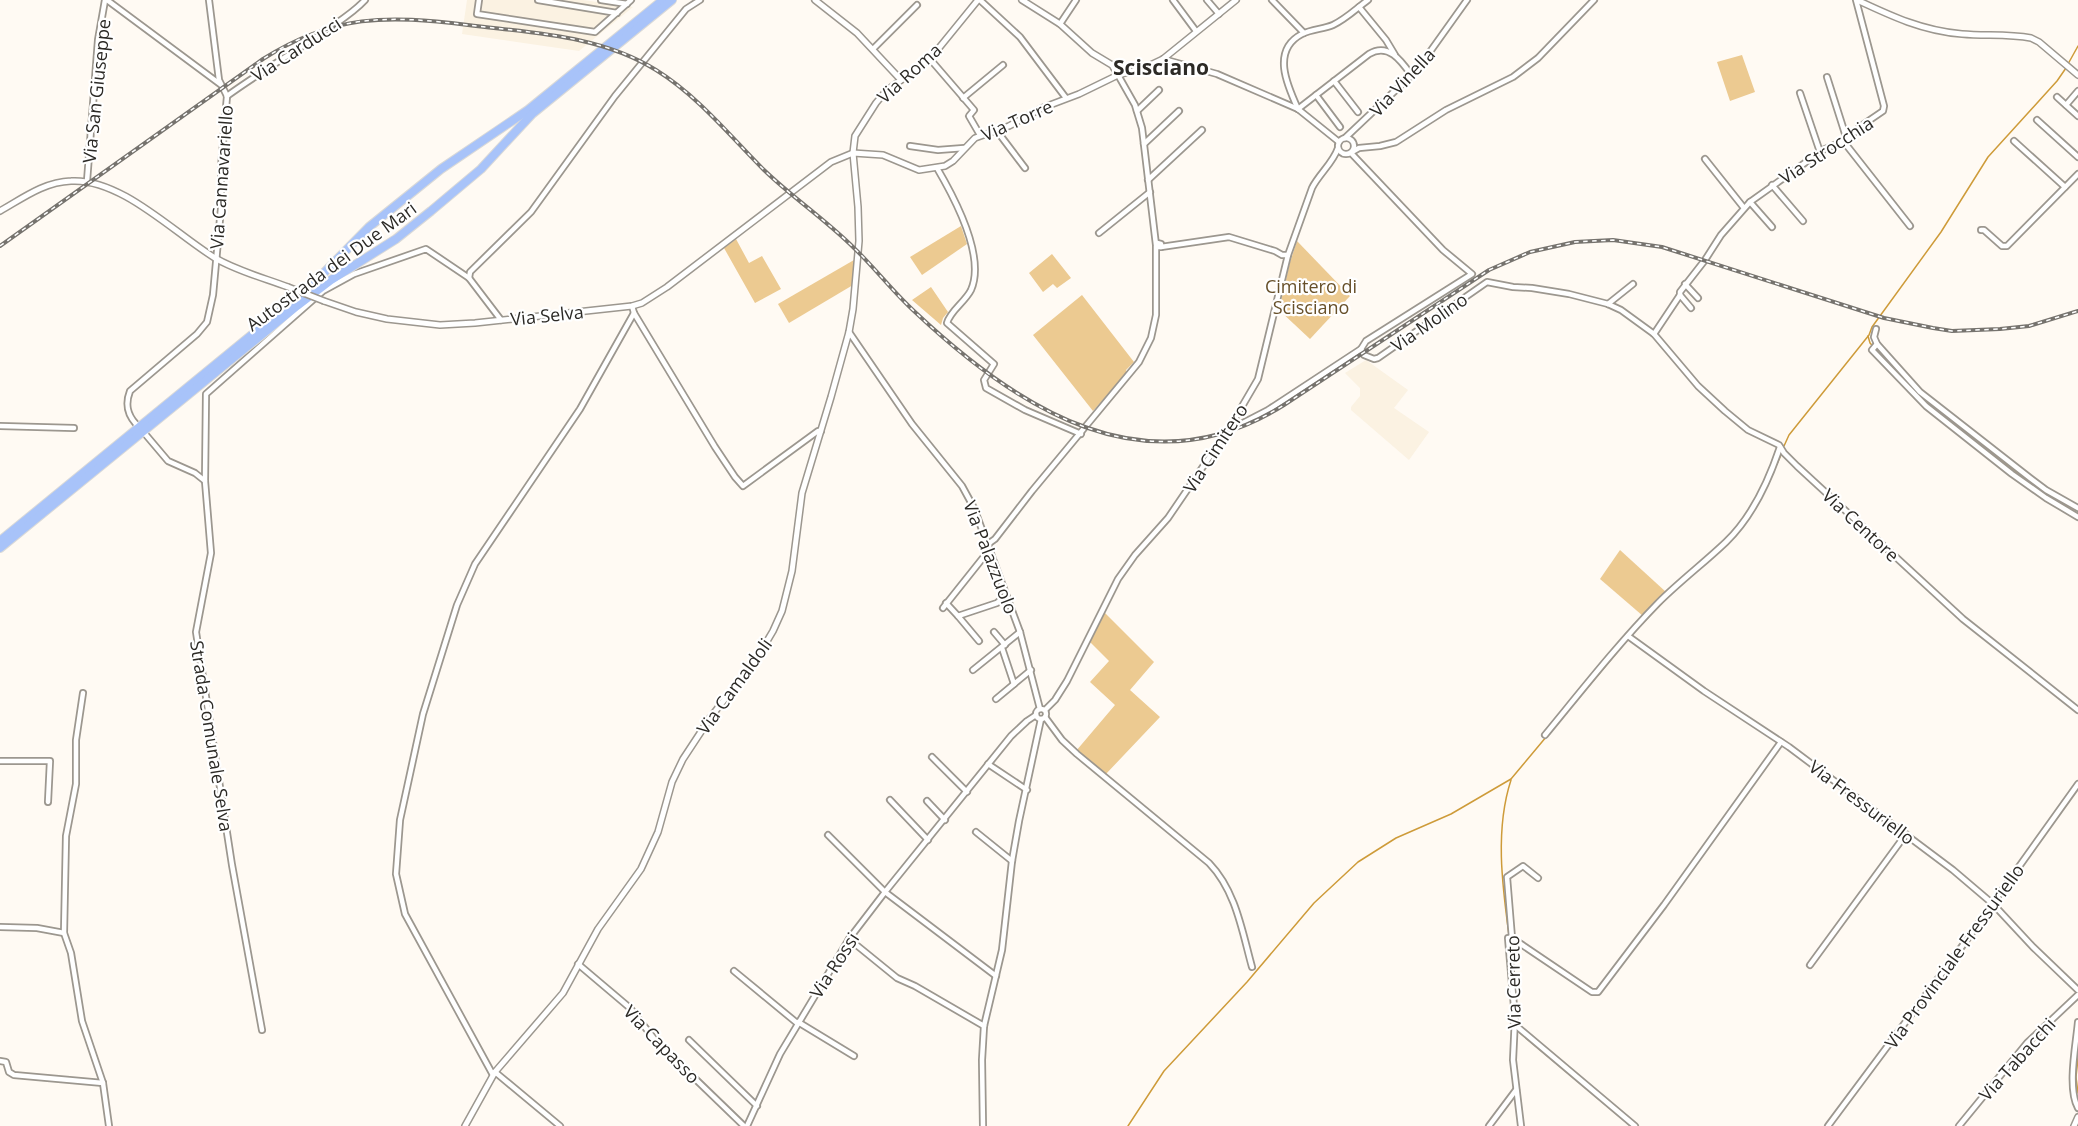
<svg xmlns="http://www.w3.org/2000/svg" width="2078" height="1126" viewBox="0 0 2078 1126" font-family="'Open Sans',sans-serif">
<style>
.built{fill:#fbf2e2}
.green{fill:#ecca91}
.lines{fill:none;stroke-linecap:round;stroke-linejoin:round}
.stream{stroke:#ce9b39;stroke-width:1.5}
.minor-casing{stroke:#9c978f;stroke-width:8}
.tertiary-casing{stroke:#9c978f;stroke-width:8}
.motorway-casing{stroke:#d9d9d8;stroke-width:10}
.minor{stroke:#fff;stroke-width:4.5}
.tertiary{stroke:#fff;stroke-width:5}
.motorway{stroke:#a8c3f9;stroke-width:8}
.rail-casing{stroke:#76736e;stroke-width:4}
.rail{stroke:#fff;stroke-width:1.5;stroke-dasharray:4.5;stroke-linecap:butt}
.tertiary-bridge-casing{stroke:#9c978f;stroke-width:8;stroke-linecap:butt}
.tertiary-bridge{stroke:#fff;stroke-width:5}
.labels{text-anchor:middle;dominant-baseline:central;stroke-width:4.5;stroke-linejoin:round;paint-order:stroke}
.street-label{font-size:18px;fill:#2c2a26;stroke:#fff}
.park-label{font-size:18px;fill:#67502a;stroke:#fff}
.quarter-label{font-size:21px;font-weight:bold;fill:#2c2a26;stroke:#fff}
</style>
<rect width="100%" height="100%" fill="#fffaf3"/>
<g class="built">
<polygon points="467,0 583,0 633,7 579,51 462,34"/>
<polygon points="1366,360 1408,390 1394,408 1429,432 1409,460 1351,410 1351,407 1360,396 1360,388 1345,373"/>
</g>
<g class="green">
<polygon points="1742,55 1755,92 1730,101 1717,62"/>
<polygon points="961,226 967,244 922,275 910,257"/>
<polygon points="736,239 749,263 762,256 781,289 755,303 724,248"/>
<polygon points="1297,241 1350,296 1310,339 1279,310 1290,262"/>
<polygon points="1052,254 1071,278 1057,288 1053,284 1043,292 1029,273"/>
<polygon points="854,260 853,285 789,323 778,304"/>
<polygon points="931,287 948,312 943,318 941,325 912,300"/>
<polygon points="1082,295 1134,362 1126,370 1127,373 1093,411 1033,335"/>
<polygon points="1620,550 1666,592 1643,616 1600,579"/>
<polygon points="1104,612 1154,662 1130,690 1160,717 1105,775 1076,751 1115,705 1090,682 1109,661 1090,642"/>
</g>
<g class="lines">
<g class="stream">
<polyline points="2068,64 2078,46"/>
<polyline points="1868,336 1870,343 1921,397 2029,482 2078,514"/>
<polyline points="1784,446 1789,435 1869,335 1872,327 1941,232 1988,157 2057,81 2066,68"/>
<polyline points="1774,470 1781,455"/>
<polyline points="1632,634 1669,596"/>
<path d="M1509 935C1502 884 1495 829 1511 780"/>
<polyline points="1520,1033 1631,1126"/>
<polyline points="2078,1058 2076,1077 2078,1093"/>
<polyline points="1128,1126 1164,1071 1247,982 1314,903 1358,862 1396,838 1451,814 1511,779 1628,639"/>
</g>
<g class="minor-casing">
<g id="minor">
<polyline points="107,0 220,84"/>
<polyline points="209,0 219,80 227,96"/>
<polyline points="479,0 477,14 595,32 631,0"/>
<polyline points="538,0 617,13"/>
<polyline points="601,0 627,4"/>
<polyline points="980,0 1020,37 1066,98"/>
<polyline points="1173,0 1196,31"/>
<polyline points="1207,0 1219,14"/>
<polyline points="1272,0 1304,33"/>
<polyline points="1359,7 1386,40 1395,55"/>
<polyline points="1060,24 1076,0"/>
<polyline points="873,49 917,5"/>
<polyline points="930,59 974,110 969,116 980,135"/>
<polyline points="1163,59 1217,74 1298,109 1339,142"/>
<polyline points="1118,75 1135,105 1142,128 1156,245"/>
<polyline points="1827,77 1847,140"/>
<polyline points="1334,81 1358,112"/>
<polyline points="1800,93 1820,152"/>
<polyline points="1316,95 1340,127"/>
<path d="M227 96C260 72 295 52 328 29 341 20 354 12 365 0"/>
<polyline points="2057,97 2078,116"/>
<polyline points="963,98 1003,65"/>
<polyline points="2066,105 2078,91"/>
<path d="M1298 109C1287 85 1271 50 1302 34 1312 29 1324 29 1333 25 1346 19 1357 8 1368 0"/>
<path d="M1298 109 1369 54C1389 42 1402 62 1412 76"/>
<polyline points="1137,111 1159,90"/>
<polyline points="2037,120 2078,157"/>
<polyline points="997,131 1025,168"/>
<circle cx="1346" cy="146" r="8"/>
<polyline points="1345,138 1417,70 1467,0"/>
<polyline points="2014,141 2065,187"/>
<polyline points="1844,142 1910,226"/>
<polyline points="1144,144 1179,111"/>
<polyline points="910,146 938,150 964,148"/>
<polyline points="1352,152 1359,148 1380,146 1396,142 1446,110 1513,77 1538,58 1594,0"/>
<polyline points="1351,153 1443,250 1472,274 1366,341 1361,349 1364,355 1374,359 1378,358 1487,282 1513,287 1532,288 1569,294 1608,304 1621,310 1654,334 1698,386 1725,411 1748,430 1779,445 1784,453 1797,466 1963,619 2078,710"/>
<polyline points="1705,159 1744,208"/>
<path d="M937 168C954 197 986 256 971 290 965 302 950 311 947 323L994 364 984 380 986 388 1025 410 1081 434"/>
<polyline points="1148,180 1202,130"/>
<polyline points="87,181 98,40 105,0"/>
<polyline points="1772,185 1803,221"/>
<polyline points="1750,202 1772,227"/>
<polyline points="1981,230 1984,230 2002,246 2007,246 2078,174"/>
<polyline points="1099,233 1150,192"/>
<polygon points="1157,243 1161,244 1161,247 1157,247"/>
<polyline points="1161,247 1229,237 1275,251 1282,255 1288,255"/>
<polyline points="1685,284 1698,298"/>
<polyline points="1680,295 1691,308"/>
<polyline points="1608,304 1633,284"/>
<polyline points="634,313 715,447 735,477 743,486 818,431 821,431"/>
<polyline points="501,320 469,278 470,272 531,212 615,96 686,9 700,0"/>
<polyline points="1876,329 1874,337 1877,344 1920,392 2030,478 2046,490 2078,508"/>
<polyline points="849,332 912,424 962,486 974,508 1020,632 1040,709"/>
<polyline points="1654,334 1680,295 1680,292 1705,260 1721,235 1750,202 1823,150 1839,143 1844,142 1861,126 1883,111 1884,106 1856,0"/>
<polyline points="1877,344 1872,350 1926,406 2012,474 2046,498 2078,517"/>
<path d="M136 424C127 414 125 404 130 391L197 334 207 322 213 295 221 208V167L227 96"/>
<polyline points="0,426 74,428"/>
<polyline points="1230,427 1239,425 1268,410 1361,349"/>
<polyline points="146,435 168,461 195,473 205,481 211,553 196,632 232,865 262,1030"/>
<polyline points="205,481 206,394 323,291 354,274 426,249 469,278"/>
<polyline points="988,544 995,539 1032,491 1139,362 1151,338 1156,315 1156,246"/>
<polyline points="946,603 958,616 997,603 1006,595"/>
<polyline points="943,608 990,549"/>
<polyline points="958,616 979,641"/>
<polyline points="994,632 1005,645"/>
<polyline points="1628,636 1704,691 1789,747 1953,870 1993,904 2033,947 2078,990"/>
<polyline points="1002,648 1014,684"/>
<polyline points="973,670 1020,632"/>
<polyline points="83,693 76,740 76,784 66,836 64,933 71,953 82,1021 103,1083 109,1126"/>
<polyline points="996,699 1031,670"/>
<circle cx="1041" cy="714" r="5"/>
<path d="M1045 710 1055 700 1067 681 1118 579 1135 555 1168 518 1230 427 1258 379 1288 255 1312 188C1319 174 1333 163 1338 148"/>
<path d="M1045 717 1062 740 1077 754 1209 863C1236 891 1242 931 1252 967"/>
<path d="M1545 735C1582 690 1618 644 1658 603 1680 581 1704 563 1726 542 1752 517 1769 480 1780 447"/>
<polyline points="932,757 967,792"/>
<polyline points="0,761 50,761 48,802"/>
<polyline points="988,764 1027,790"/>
<polyline points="890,800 928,840"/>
<polyline points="927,801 945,820"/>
<polyline points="976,832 1012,861"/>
<polyline points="828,835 885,892 996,976"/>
<polyline points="0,927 37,928 64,933"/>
<polyline points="1512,938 1592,992 1598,992 1664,905 1781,742"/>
<polyline points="1512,938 1508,938 1515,1018 1513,1060 1521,1126"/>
<polyline points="1512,938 1507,877 1523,866 1538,878"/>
<polyline points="849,939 897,978 915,986 984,1026"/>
<polyline points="578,964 630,1008 655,1040 744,1126"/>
<polyline points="1810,965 1906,834"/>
<polyline points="734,971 797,1023"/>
<polyline points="798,1022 854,1056"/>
<path d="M2078 1022C2076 1045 2067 1088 2078 1108"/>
<polyline points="1514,1024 1635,1126"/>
<polyline points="689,1040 757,1106"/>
<polyline points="0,1061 6,1062 9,1072 14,1075 103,1083"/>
<polyline points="495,1072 560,1126"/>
<polyline points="493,1075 405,914 396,874 400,820 423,714 457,605 475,564 580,409 634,313 632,306"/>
<polyline points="747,1126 780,1054 849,939 885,892 1011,736 1027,721 1036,715"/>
<polyline points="983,1126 982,1060 984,1026 1002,950 1012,861 1019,821 1041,719"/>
<polyline points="1489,1126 1516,1090"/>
<polyline points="1828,1126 1963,945 2078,784"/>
<polyline points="1959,1126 2027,1043 2078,995"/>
</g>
</g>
<g class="tertiary-casing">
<g id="tertiary">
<polyline points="815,0 857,33 901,80"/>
<polyline points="1022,0 1060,24 1092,53 1112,65 1118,75"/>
<path d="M1857 0C1891 16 1923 31 1962 34 1985 36 2008 34 2031 38L2039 42 2078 75"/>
<path d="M0 211C23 198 44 182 71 181 121 178 174 233 215 258 237 271 264 278 288 287"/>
<polyline points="324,301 356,312 387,319 440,325 475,323 632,306 642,303 667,287 831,162 853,153 883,155 919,170 945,166 953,161 975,138 1009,126 1042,108 1079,94 1118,75 1144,68 1163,59 1236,0"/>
<polyline points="465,1126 495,1072 563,993 598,929 641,869 658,832 672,782 683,759 710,718 757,658 773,631 782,611 792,571 802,493 831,397 849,332 853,309 859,241 858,207 853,153 855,136 876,103 886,91 930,59 978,0"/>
<polyline points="2074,1126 2078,1117"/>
</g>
</g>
<g class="motorway-casing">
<g id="motorway">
<polyline points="0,541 309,288 369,227 415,190 441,169 528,110 663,0"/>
<polyline points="0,548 297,306 331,280 396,239 431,211 481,169 532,114 672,0"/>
</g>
</g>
<use href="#minor" class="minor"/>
<use href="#tertiary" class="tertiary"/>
<use href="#motorway" class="motorway"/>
<g class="rail-casing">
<path id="rail" d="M0 246 263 59C334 14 387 15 468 25 532 33 600 35 656 70 698 96 730 136 764 170 793 198 826 220 854 248 875 268 893 292 915 312 1018 409 1146 492 1284 405L1489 270 1530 252 1575 242 1613 240 1662 247 1884 318 1933 328 1952 331 2000 329 2029 326 2078 311"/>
</g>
<use href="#rail" class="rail"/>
<g class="tertiary-bridge-casing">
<polyline id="tertiary-bridge" points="288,287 324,301"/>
</g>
<use href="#tertiary-bridge" class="tertiary-bridge"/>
</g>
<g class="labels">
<g class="street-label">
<text transform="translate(296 49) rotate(-33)">Via Carducci</text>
<text transform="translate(909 73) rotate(-42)">Via Roma</text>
<text transform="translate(1402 82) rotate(-47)">Via Vinella</text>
<text transform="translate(96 91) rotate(-84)">Via San Giuseppe</text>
<text transform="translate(1017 120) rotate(-24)">Via Torre</text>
<text transform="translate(1826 150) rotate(-33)">Via Strocchia</text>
<text transform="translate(221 177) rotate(-86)">Via Cannavariello</text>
<text transform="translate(331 266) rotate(-36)">Autostrada dei Due Mari</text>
<text transform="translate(547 315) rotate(-6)">Via Selva</text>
<text transform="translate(1429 322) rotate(-35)">Via Molino</text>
<text transform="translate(1215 448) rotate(-57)">Via Cimitero</text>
<text transform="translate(1861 525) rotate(43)">Via Centore</text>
<text transform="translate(991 557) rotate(69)">Via Palazzuolo</text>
<text transform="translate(734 686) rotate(-54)">Via Camaldoli</text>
<text transform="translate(212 736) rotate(81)">Strada Comunale Selva</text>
<text transform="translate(1862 802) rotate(37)">Via Fressuriello</text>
<text transform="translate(1954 956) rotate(-54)">Via Provinciale Fressuriello</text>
<text transform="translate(834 965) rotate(-57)">Via Rossi</text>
<text transform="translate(1513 982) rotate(-91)">Via Cerreto</text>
<text transform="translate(662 1044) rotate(46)">Via Capasso</text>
<text transform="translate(2017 1059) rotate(-48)">Via Tabacchi</text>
</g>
<g class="park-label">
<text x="1311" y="286">Cimitero di<tspan x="1311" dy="21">Scisciano</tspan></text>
</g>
<g class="quarter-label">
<text x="1161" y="67">Scisciano</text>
</g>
</g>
</svg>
